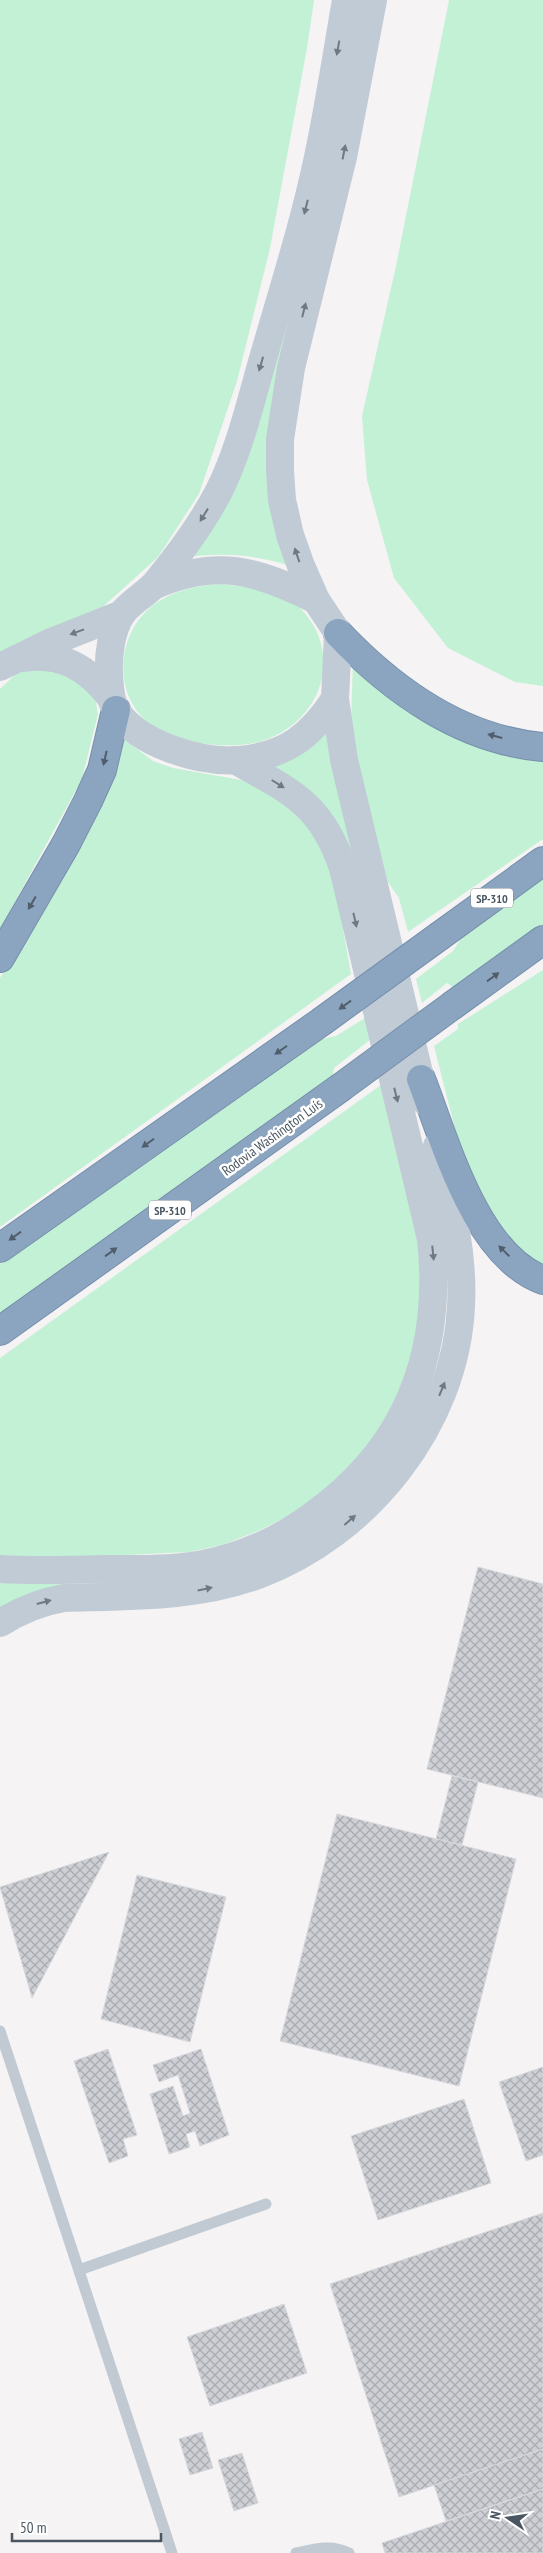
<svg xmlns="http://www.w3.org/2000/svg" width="543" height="2553" viewBox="0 0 543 2553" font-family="'PT Sans Narrow',sans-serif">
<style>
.green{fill:#c3f1d5}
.building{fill:url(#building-cross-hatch);stroke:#d7d9de}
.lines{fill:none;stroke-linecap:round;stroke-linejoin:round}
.highway-casing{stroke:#7690ad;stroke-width:30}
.lane{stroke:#c1cad2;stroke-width:11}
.secondary{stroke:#c1cbd6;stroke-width:28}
.highway{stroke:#8ba5c1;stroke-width:28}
.highway-bridge-casing{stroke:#7690ad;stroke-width:30;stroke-linecap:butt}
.highway-bridge{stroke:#8ba5c1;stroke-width:28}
.oneway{fill:#6e7984}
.oneway2{fill:#505e6b}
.labels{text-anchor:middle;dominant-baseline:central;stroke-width:5;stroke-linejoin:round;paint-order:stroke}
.shield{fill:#fff;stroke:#808990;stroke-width:1}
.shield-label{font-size:12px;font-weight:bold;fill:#4a5661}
.street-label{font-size:14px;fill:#4a5661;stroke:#fff}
</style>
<defs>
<pattern id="building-cross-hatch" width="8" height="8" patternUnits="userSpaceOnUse" patternTransform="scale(1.25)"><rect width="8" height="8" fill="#cdcfd5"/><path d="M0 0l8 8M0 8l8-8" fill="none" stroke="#a8abb0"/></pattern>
</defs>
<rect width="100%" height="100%" fill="#f5f3f3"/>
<g class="green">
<polygon points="0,0 314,0 307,48 270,248 237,381 199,494 158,557 96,613 0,657"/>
<polygon points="449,0 543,0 543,686 515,682 448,648 394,578 367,480 362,416 396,266"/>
<path d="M281 329 289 332 287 565C253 554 223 553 187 557Z"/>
<path d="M219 584C242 586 267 589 289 599 300 605 310 619 316 630 340 682 303 735 249 744 220 748 170 743 148 723 109 689 118 625 161 600 179 589 198 586 219 584Z"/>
<polygon points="353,660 543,756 543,839 408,932 399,898 381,872 353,747 351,721"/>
<polygon points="35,666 69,670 95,697 98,714 82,779 0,929 0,689 18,672"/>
<path d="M331 727 379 953 349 859 272 767C296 759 312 744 331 727Z"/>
<polygon points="120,736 153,761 173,768 247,781 286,804 317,837 334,878 351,974 0,1227 0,978 36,917"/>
<polygon points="543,875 543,925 454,988 447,983 422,1003 416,979 453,951 465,932"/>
<polygon points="543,970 543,1270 514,1250 468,1180 434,1046 458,1029 458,1024"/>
<polygon points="365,1018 371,1039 334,1068 332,1078 0,1316 0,1264 313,1041 336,1036"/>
<polygon points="381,1085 417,1220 424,1291 408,1372 383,1424 364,1450 345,1472 319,1496 290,1515 258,1531 222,1545 188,1552 0,1561 0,1358"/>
<polygon points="0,1579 61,1580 63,1587 0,1608"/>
</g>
<g class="building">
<polygon points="478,1567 543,1584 543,1798 427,1769"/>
<polygon points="452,1776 478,1782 462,1845 436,1839"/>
<polygon points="337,1814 516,1859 459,2086 280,2041"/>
<polygon points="109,1852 32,1998 0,1887"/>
<polygon points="137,1875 226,1897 190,2042 101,2019"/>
<polygon points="108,2049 137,2135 123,2139 128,2156 109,2163 74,2061"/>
<polygon points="201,2049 229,2135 200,2146 195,2131 186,2134 190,2147 169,2154 150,2094 173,2086 183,2116 190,2113 178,2075 159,2082 153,2065"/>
<polygon points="543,2067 543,2155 526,2161 499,2082"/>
<polygon points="464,2099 491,2183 378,2220 351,2136"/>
<polygon points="543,2213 543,2449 399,2497 330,2284"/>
<polygon points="284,2304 307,2373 210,2406 187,2337"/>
<polygon points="202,2432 213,2468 190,2475 179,2439"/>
<polygon points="543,2449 543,2489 446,2521 434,2485"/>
<polygon points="242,2453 258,2503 234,2511 218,2460"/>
<polygon points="543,2489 543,2553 385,2553 382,2543"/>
</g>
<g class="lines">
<g class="highway-casing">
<g id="highway">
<path d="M338 633C392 690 462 740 543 747"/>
<polyline points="441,935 543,861"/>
<polyline points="0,958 66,844 88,801 102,770 116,710"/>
<polyline points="453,1005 543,940"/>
<path d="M421 1079C445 1140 475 1255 543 1280"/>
<polyline points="0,1248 321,1022"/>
<polyline points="0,1331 340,1088"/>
</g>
</g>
<g class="lane">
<polyline points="0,2031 172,2553"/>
<polyline points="79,2270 266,2204"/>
<path d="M296 2553C315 2549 331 2544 349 2553"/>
</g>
<g class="secondary">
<polyline points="373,0 343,157 291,368 280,439 280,471 282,500 290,535 301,566 316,600 338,633 335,699 344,760 426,1102"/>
<path d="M153 586C216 558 257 570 316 600"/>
<path d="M23 658C61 652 88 668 111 698"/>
<polyline points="0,667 49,643 122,614"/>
<path d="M335 699C310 737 286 755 240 760 201 763 138 745 116 710 110 701 110 686 109 675 108 656 111 632 121 615 129 603 145 595 155 584 178 556 202 524 219 491 240 449 251 400 264 355 283 289 304 224 318 157 329 105 337 52 346 0"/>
<path d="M0 1569C35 1571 70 1570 106 1569 138 1569 171 1570 203 1564 244 1556 283 1538 316 1513 408 1446 443 1351 431 1239L343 868C321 803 291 792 235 760"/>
<path d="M0 1623C21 1610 40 1602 64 1598 129 1596 196 1598 258 1575 367 1535 456 1424 461 1306 464 1251 450 1199 437 1146"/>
</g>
<use href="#highway" class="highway"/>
<g class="highway-bridge-casing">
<g id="highway-bridge">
<polyline points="321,1022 441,935"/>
<polyline points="340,1088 453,1005"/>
</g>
</g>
<use href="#highway-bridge" class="highway-bridge"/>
</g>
<defs><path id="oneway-solid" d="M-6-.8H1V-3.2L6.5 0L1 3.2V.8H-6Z" transform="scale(1.25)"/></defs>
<g class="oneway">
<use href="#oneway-solid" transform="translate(338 48) rotate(100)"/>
<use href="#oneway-solid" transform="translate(344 152) rotate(-79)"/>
<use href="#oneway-solid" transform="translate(306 207) rotate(104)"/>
<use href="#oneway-solid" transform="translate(304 310) rotate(-76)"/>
<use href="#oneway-solid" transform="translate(261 364) rotate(106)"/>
<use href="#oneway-solid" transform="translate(204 515) rotate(122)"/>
<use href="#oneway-solid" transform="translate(297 555) rotate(-109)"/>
<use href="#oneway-solid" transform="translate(77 632) rotate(160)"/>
<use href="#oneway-solid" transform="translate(278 784) rotate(32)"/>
<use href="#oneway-solid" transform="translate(355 920) rotate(77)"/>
<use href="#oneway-solid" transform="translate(396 1095) rotate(76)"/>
<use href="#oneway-solid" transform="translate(433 1253) rotate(84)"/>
<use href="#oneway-solid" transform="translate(442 1389) rotate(-68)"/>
<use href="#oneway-solid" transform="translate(350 1520) rotate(-41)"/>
<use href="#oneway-solid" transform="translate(205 1589) rotate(-12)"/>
<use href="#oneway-solid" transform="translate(44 1602) rotate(-15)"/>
</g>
<g class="oneway2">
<use href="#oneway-solid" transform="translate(495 736) rotate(-165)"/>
<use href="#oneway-solid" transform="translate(105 758) rotate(103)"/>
<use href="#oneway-solid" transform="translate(32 903) rotate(120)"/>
<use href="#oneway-solid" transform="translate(493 977) rotate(-36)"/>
<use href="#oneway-solid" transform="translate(345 1005) rotate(144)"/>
<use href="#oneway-solid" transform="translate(281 1050) rotate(145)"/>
<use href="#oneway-solid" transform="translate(148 1143) rotate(145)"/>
<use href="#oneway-solid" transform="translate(15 1236) rotate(144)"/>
<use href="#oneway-solid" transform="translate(504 1251) rotate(-135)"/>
<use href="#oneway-solid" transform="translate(111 1252) rotate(-36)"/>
</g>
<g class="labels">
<g class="shield">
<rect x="471" y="888.5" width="42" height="19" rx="4"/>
<rect x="149" y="1200.5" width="42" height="19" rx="4"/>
</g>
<g class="shield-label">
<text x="492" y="898">SP-310</text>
<text x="170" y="1210">SP-310</text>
</g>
<g class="street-label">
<text transform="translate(272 1137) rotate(-36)">Rodovia Washington Luís</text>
</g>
</g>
<g transform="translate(508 2518) rotate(283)" stroke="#ffffff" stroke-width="4" paint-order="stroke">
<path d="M0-4L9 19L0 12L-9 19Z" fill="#4a5661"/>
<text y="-8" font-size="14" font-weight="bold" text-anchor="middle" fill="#4a5661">N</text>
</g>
<path d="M12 2533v8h149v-8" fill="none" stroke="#4a5661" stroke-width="2.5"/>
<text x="20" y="2533" font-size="15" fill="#4a5661" stroke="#ffffff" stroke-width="4" paint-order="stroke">50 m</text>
</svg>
